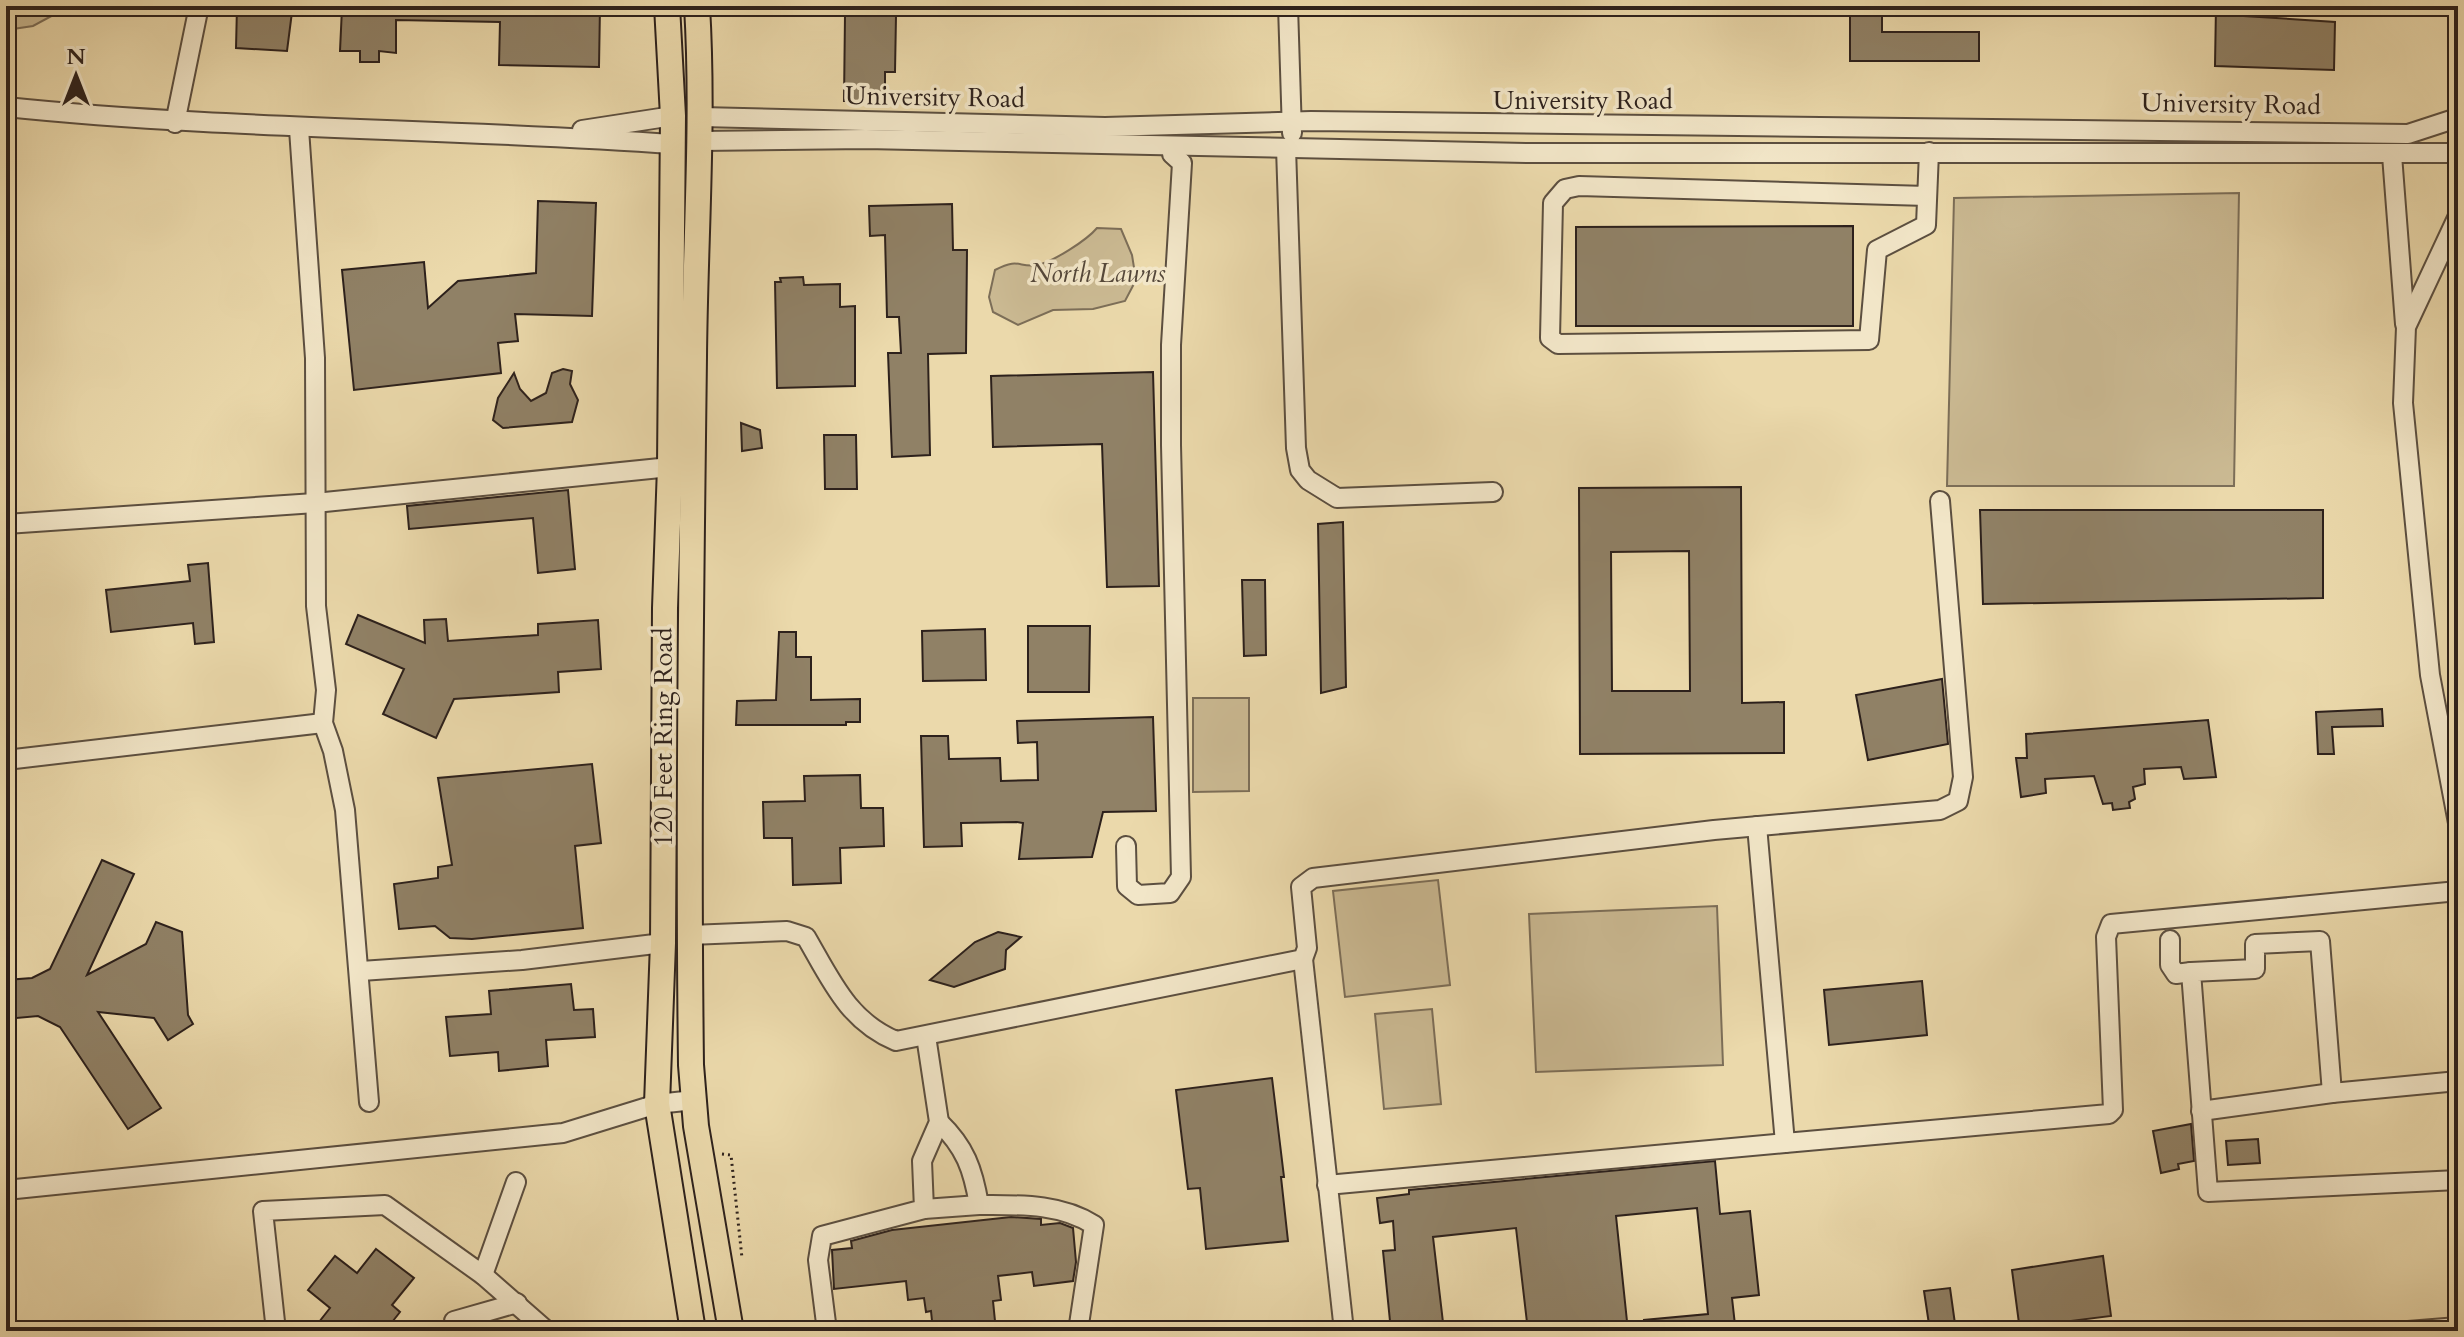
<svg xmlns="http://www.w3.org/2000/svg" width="2464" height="1337" viewBox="0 0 2464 1337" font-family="Cardo,serif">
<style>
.green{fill:#cbba93;stroke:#7c6e58;stroke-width:2}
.building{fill:#908166;stroke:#2d211c;stroke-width:2;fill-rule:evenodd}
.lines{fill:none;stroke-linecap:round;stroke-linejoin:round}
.minor-casing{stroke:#5c4f40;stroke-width:22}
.major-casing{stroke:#2d211c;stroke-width:28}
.path{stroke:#2d211c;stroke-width:3;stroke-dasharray:2 4;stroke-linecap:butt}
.minor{stroke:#f2e6c8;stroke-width:18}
.major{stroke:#ebd9ab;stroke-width:24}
.labels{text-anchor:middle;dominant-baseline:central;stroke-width:7;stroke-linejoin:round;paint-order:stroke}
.street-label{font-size:26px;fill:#2d211c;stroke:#f2e6c8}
.park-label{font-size:26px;font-style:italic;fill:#54473a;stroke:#f2e6c8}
</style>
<rect width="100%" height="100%" fill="#ebd9ab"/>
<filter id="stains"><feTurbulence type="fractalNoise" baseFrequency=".0025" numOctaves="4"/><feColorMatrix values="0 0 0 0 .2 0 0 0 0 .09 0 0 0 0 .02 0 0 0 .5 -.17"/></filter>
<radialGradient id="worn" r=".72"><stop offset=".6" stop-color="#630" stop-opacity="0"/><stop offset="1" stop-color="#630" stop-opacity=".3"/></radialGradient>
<g class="green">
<polygon points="6,6 70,6 33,26 6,30"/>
<polygon points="2239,193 2234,486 1947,486 1954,198"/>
<path d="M1097 228 1121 229 1132 255 1136 280 1125 301 1093 309 1053 310 1018 325 993 312 989 297 995 270C1020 257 1018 268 1037 265 1053 262 1087 240 1097 228Z"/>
<polygon points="1193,698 1249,698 1249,791 1193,792"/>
<polygon points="1438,880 1450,985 1345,997 1333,891"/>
<polygon points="1717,906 1723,1065 1536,1072 1529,914"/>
<polygon points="1432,1009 1441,1104 1384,1109 1375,1014"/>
</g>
<g class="building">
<polygon points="237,6 267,6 292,12 287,51 236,48"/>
<polygon points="359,6 600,6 599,67 499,65 500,22 396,20 396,53 379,51 379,62 360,62 360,51 340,51 342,8 358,10"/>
<polygon points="1850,6 1882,6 1882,32 1979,32 1979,61 1850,61"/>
<polygon points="2216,6 2251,6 2245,16 2335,22 2334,70 2215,66"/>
<polygon points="845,15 896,16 895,72 885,72 885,101 844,101"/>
<polygon points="538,201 596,203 592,316 515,314 518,341 498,343 501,373 354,390 342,270 424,262 428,308 458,281 536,273"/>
<polygon points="952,204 953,250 967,250 966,353 928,354 930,455 892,457 888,353 901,353 899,317 887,317 885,235 870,236 869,206"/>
<polygon points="1853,226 1853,326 1576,326 1576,227"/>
<polygon points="803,277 804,285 840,284 840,307 855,306 855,386 777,388 775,282 781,282 780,278"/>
<polygon points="563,369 572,371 570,384 578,400 572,422 503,428 493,420 498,398 514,373 520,389 531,401 546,393 552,373"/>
<polygon points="1153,372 1159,586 1107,587 1102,444 993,447 991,376"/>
<polygon points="741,423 760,430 762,448 742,451"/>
<polygon points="824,435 856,435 857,489 825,489"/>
<path d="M1741 487 1742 703 1784 702V753L1580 754 1579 488ZM1689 551 1690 691H1612L1611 552Z"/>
<polygon points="568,490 575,569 538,573 533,518 409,529 407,506"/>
<polygon points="1980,510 2323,510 2323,598 1983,604"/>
<polygon points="1343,522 1346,687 1321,693 1318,524"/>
<polygon points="208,563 214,642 195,644 193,623 111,632 106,590 190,581 188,565"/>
<polygon points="1242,580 1265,580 1266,655 1244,656"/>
<polygon points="358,615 425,643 424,620 446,619 448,641 538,635 538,624 598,620 601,669 558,672 559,692 454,699 436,738 383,714 404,669 346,644"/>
<polygon points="1028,626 1090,626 1089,692 1028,692"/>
<polygon points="985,629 986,680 923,681 922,631"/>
<polygon points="779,632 796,632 796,657 811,657 811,700 860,699 860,722 846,722 846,725 736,725 737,701 776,700"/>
<polygon points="1942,679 1948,744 1868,760 1856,695"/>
<polygon points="2382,709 2383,726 2332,727 2334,754 2318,754 2316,712"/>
<polygon points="1153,717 1156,811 1103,812 1092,857 1019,859 1023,823 1017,822 961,823 962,846 924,847 921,736 948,736 949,759 1000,758 1001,781 1038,780 1037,742 1018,743 1017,721"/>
<polygon points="2208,720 2216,777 2184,779 2181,767 2144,769 2145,784 2133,787 2135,799 2129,802 2130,808 2113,810 2112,803 2103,804 2094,776 2045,779 2046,793 2021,797 2016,758 2027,758 2026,734"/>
<polygon points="592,764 601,843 575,846 583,928 472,939 450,938 435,926 399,929 394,884 438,878 438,867 452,865 438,778"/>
<polygon points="860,775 861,808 883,808 884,846 840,848 841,883 793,885 792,838 764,838 763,802 805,801 804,776"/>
<polygon points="102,860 134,874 87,975 146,944 156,922 182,932 188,1015 193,1024 168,1040 154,1018 98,1012 161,1108 128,1129 60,1027 38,1016 6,1019 6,980 32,978 50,969"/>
<polygon points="998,932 1021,937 1006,950 1005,969 954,987 930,980 975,942"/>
<polygon points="1922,981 1927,1035 1829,1045 1824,990"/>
<polygon points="571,984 574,1010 593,1009 595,1037 546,1040 548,1066 499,1071 498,1052 450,1056 446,1017 491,1014 489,991"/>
<polygon points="1272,1078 1284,1177 1281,1177 1288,1241 1206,1249 1200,1188 1188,1189 1176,1090"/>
<polygon points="2191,1124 2194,1161 2178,1164 2179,1169 2161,1173 2153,1131"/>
<polygon points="2258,1139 2260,1163 2228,1165 2226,1141"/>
<polygon points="1715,1161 1720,1214 1750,1211 1759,1295 1732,1298 1735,1325 1728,1326 1729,1331 1645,1331 1644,1320 1708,1314 1697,1208 1616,1216 1628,1331 1528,1331 1516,1228 1433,1237 1444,1331 1391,1331 1383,1251 1395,1250 1393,1221 1380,1223 1377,1198 1409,1194 1409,1190"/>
<polygon points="1011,1217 1041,1219 1041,1225 1060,1223 1073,1228 1076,1262 1073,1281 1034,1286 1032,1272 998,1276 1001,1300 993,1301 996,1331 933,1331 931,1311 926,1312 924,1298 908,1300 906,1281 834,1289 832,1250 852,1248 851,1241 892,1230"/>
<polygon points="376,1249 414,1278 392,1305 400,1312 385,1331 312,1331 330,1308 308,1290 335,1256 357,1273"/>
<polygon points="2103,1256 2111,1316 2046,1324 2047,1331 2020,1331 2012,1270"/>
<polygon points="1950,1288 1956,1331 1930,1331 1924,1291"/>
</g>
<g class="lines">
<g class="minor-casing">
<g id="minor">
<polyline points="1288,6 1292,133"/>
<path d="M6 107C228 130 450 128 672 144"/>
<polyline points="701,117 1105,127 1311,121 2408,134 2454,119 2458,113"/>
<polyline points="175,123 199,6"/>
<polyline points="299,129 315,358 316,606 326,690 323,723 333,751 345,810 369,1102"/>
<polyline points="582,130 673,116"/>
<polyline points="701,141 866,139 1528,153 2458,153"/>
<polyline points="1286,148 1296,448 1300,470 1308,480 1337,498 1493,492"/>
<polyline points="2392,155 2405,324"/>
<polyline points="1927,196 1579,186 1565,189 1553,203 1550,338 1558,344 1869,340 1877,250 1926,225 1929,152"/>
<polyline points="2458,216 2406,327 2403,403 2430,675 2458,823"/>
<polyline points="6,524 315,503 670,467"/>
<polyline points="6,760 323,723"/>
<polyline points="1757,826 1785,1143 2109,1114 2113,1110 2106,937 2111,924 2458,891"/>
<polyline points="1126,846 1127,886 1138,895 1170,893 1181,877 1171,445 1171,345 1182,163 1172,154 1172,146"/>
<path d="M690 935 787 931 806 937C831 980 848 1021 896 1041L1303 959 1307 948 1301 887 1313 878 1714 830 1940 810 1958 801 1963 777 1940 501"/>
<polyline points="2170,940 2170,965 2176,974 2191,972"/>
<polyline points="1303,959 1344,1331"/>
<polyline points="361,971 522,960 663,943"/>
<polyline points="2458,1081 2332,1093 2320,941 2255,944 2255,969 2191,972 2208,1192 2458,1180"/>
<polyline points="2201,1111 2332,1093"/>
<path d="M939 1122C965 1147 973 1169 979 1205 1019 1205 1060 1203 1094 1225L1078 1331"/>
<polyline points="1327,1185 1785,1143"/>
<polyline points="6,1190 563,1133 657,1104 694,1100"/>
<polyline points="924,1209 979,1205"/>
<polyline points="483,1275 547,1331"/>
<polyline points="276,1331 263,1211 385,1205 483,1275 516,1182"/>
<polyline points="455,1331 454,1321 517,1303"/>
<polyline points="827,1331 818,1260 822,1236 924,1209 922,1161 939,1122 926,1036"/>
<polyline points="2408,1331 2458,1327"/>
</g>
</g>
<g class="major-casing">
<g id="major">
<polyline points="667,6 673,116 670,467 665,608 663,943 657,1104 693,1331"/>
<path d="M697 6C704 123 695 239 694 357 691 593 688 829 691 1065L696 1126 731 1331"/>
</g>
</g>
<polyline class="path" points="722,1154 731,1155 742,1258"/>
<use href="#minor" class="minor"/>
<use href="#major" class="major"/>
</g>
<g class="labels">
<g class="street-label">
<text transform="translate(935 97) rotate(1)">University Road</text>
<text x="1583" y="100">University Road</text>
<text transform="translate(2231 104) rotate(1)">University Road</text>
<text transform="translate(663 737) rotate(-90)">120 Feet Ring Road</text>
</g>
<g class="park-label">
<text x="1098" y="273">North Lawns</text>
</g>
</g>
<rect width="2464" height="1337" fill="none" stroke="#ebd9ab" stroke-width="32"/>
<rect x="8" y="8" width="2448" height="1321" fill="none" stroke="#2d211c" stroke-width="4"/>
<rect x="16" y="16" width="2432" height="1305" fill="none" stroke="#2d211c" stroke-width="2"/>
<g transform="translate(76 76)" stroke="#f2e6c8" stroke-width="6" paint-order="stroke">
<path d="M0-6L14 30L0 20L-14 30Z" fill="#2d211c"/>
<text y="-12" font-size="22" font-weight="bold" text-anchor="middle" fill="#2d211c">N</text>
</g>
<rect width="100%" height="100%" filter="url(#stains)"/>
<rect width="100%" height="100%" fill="url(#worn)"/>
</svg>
